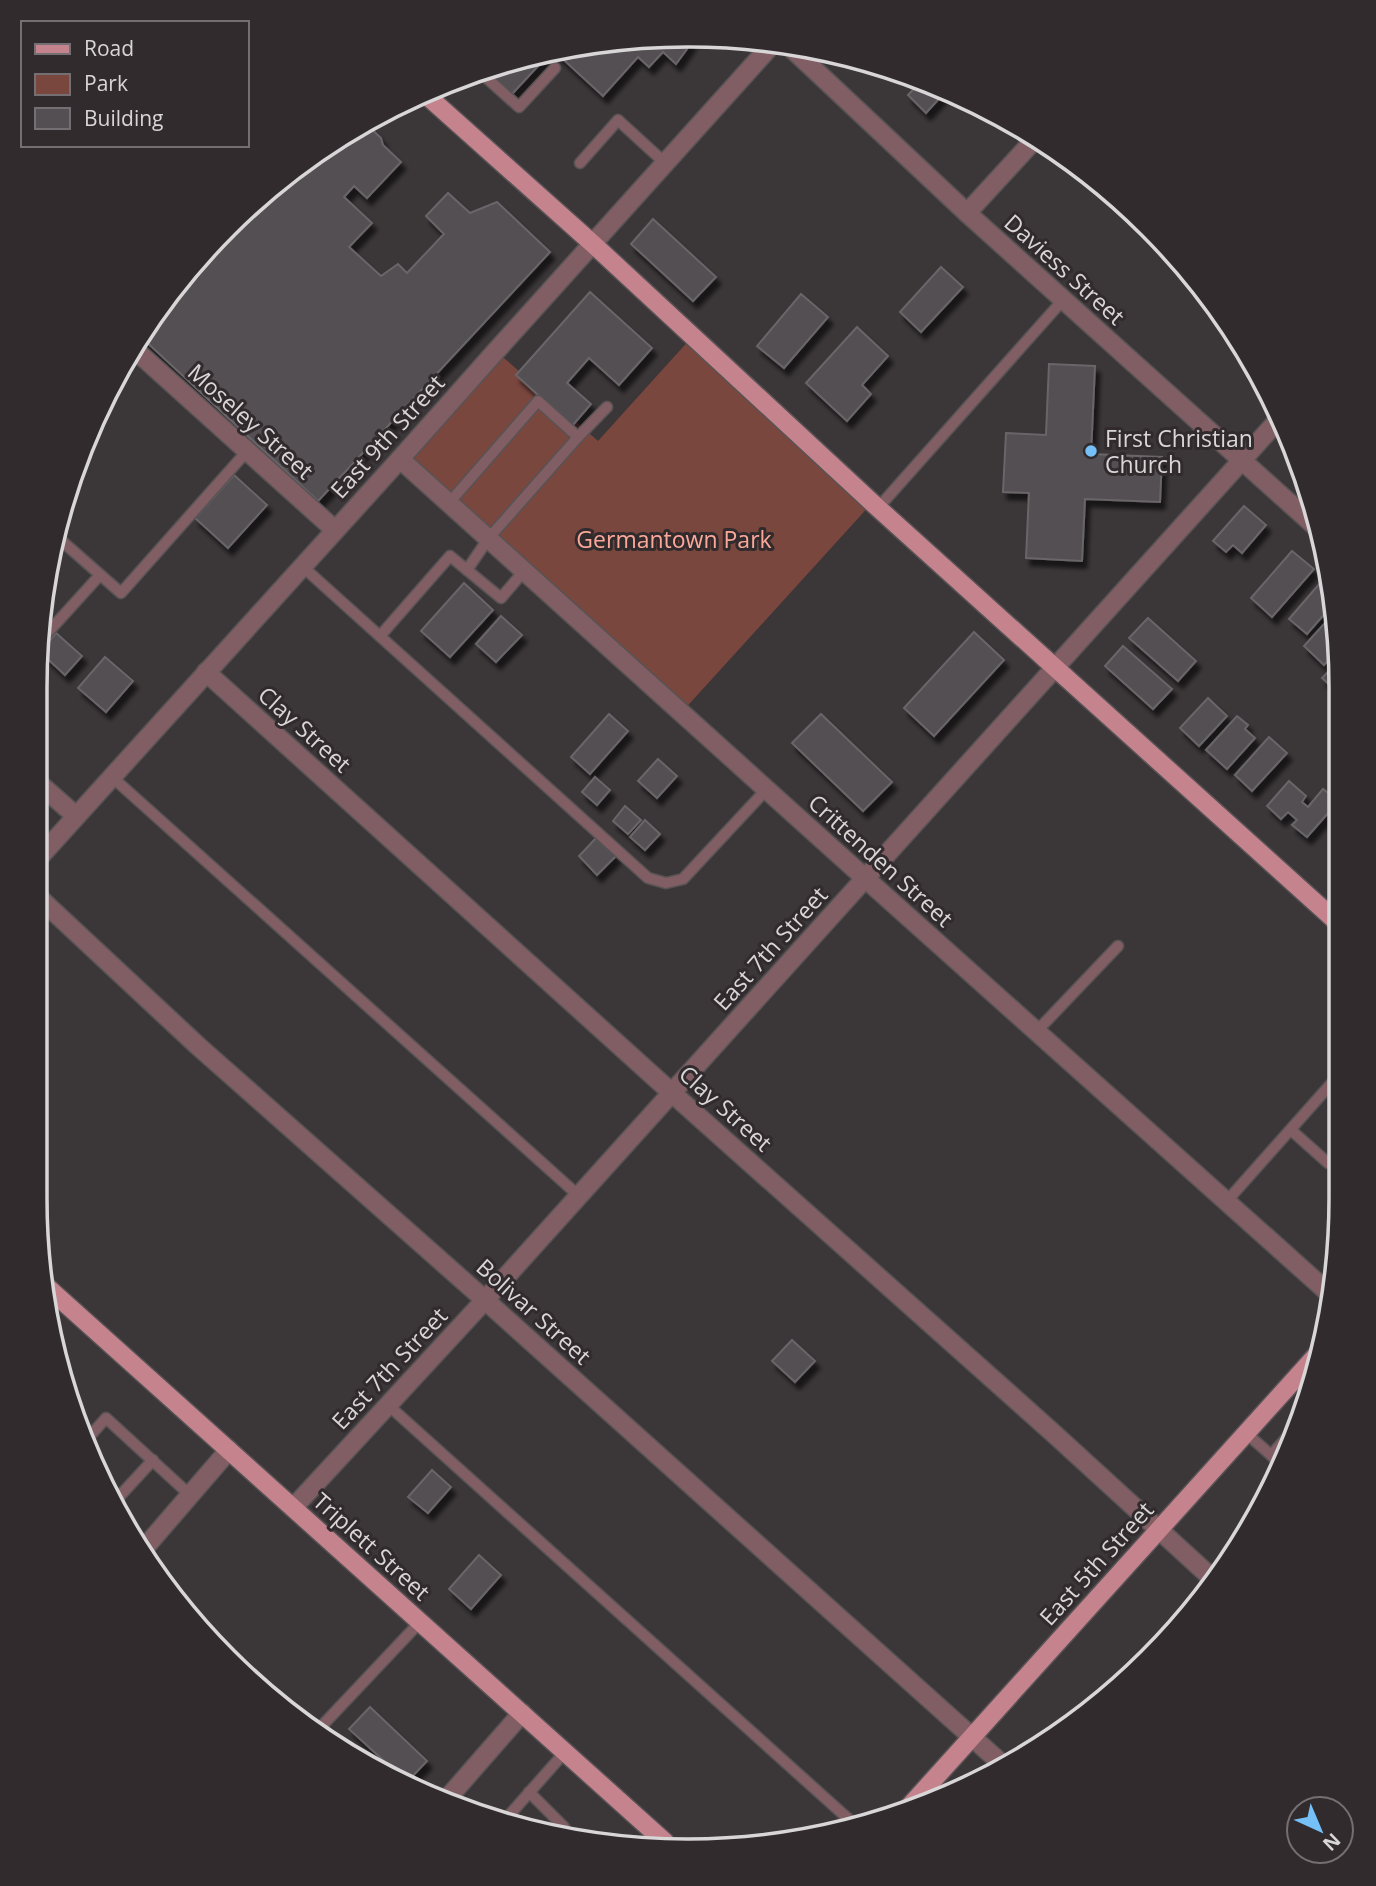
<svg xmlns="http://www.w3.org/2000/svg" width="1376" height="1886" viewBox="0 0 1376 1886" font-family="'Open Sans',sans-serif">
<style>
.green{fill:#7a473f}
.building{fill:#534f53;stroke:#696569;stroke-width:2;filter:url(#shadow)}
.lines{fill:none;stroke-linecap:round;stroke-linejoin:round}
.service-casing{stroke:#575355;stroke-width:13}
.minor-casing{stroke:#575355;stroke-width:21}
.tertiary-casing{stroke:#575355;stroke-width:21}
.primary-casing{stroke:#575355;stroke-width:21}
.service{stroke:#805e63;stroke-width:10}
.minor{stroke:#805e63;stroke-width:18}
.tertiary{stroke:#805e63;stroke-width:18}
.primary{stroke:#c5838d;stroke-width:18}
.poi-dot{fill:#75c0f6;stroke:#312b2e;stroke-width:2.5}
.labels{text-anchor:middle;dominant-baseline:central;stroke-width:6;stroke-linejoin:round;paint-order:stroke}
.street-label{font-size:23px;fill:#d9d6d7;stroke:#312b2e}
.poi-label{font-size:23px;fill:#d9d6d7;stroke:#312b2e;text-anchor:start}
.park-label{font-size:23px;fill:#fba899;stroke:#312b2e}
.rim{fill:none;stroke:#d9d6d7;stroke-width:3.5}
</style>
<defs>
<filter id="shadow"><feDropShadow dx="4.5" dy="7" stdDeviation="2" flood-color="#0009"/></filter>
</defs>
<rect width="100%" height="100%" fill="#3b3638"/>
<polygon class="green" points="692,337 872,503 681,713 400,459 496,351 598,441"/>
<g class="building">
<polygon points="645,36 693,38 687,49 676,64 663,52 649,67 638,57 603,96 554,51"/>
<polygon points="551,52 512,94 485,70 519,57"/>
<polygon points="922,80 946,91 926,113 908,95"/>
<polygon points="365,123 381,138 383,145 401,162 367,198 354,186 344,197 372,223 349,247 381,276 398,264 407,273 444,234 426,216 448,193 470,213 497,202 550,252 318,501 140,336 145,326 290,170"/>
<polygon points="653,219 716,277 693,301 631,244"/>
<polygon points="941,267 963,287 921,332 900,312"/>
<polygon points="590,292 652,348 619,385 589,358 567,383 591,404 572,426 516,375"/>
<polygon points="801,294 828,317 784,368 757,346"/>
<polygon points="857,327 888,356 862,385 871,394 847,421 806,383"/>
<polygon points="1049,364 1095,366 1091,454 1162,457 1160,502 1085,499 1082,561 1026,558 1029,493 1003,492 1006,433 1046,435"/>
<polygon points="234,475 267,505 228,548 195,518"/>
<polygon points="1244,506 1266,525 1242,553 1233,545 1226,552 1213,541"/>
<polygon points="1292,551 1314,569 1272,617 1251,598"/>
<polygon points="1327,575 1335,602 1307,634 1289,619"/>
<polygon points="464,583 493,610 450,657 421,631"/>
<polygon points="1335,612 1336,652 1324,665 1304,646"/>
<polygon points="501,616 522,635 496,662 476,644"/>
<polygon points="1148,618 1196,661 1178,681 1129,638"/>
<polygon points="974,632 1004,660 934,736 904,708"/>
<polygon points="56,633 82,656 65,675 40,652"/>
<polygon points="1123,646 1172,689 1153,709 1105,666"/>
<polygon points="105,657 133,681 106,712 78,688"/>
<polygon points="1336,664 1336,690 1335,690 1322,678"/>
<polygon points="1208,698 1227,716 1199,746 1180,728"/>
<polygon points="609,714 628,731 590,774 571,757"/>
<polygon points="821,714 892,782 863,811 792,743"/>
<polygon points="1237,716 1248,725 1245,729 1255,738 1227,769 1206,750"/>
<polygon points="1269,737 1287,753 1252,791 1235,775"/>
<polygon points="658,759 677,776 657,798 638,781"/>
<polygon points="595,777 610,790 597,805 582,792"/>
<polygon points="1289,781 1306,796 1302,802 1308,807 1323,789 1337,800 1337,803 1307,837 1292,825 1297,820 1288,812 1281,819 1267,806"/>
<polygon points="625,806 641,820 628,834 613,821"/>
<polygon points="645,820 660,834 645,850 630,837"/>
<polygon points="597,837 616,856 597,875 579,856"/>
<polygon points="792,1340 815,1361 795,1382 772,1361"/>
<polygon points="432,1470 451,1487 428,1513 408,1497"/>
<polygon points="479,1555 501,1575 471,1609 449,1589"/>
<polygon points="370,1707 427,1761 407,1782 349,1729"/>
</g>
<g class="lines">
<g class="service-casing">
<g id="service">
<polyline points="480,72 519,107 555,68"/>
<polyline points="580,163 618,120 665,163"/>
<polyline points="578,437 607,407"/>
<polyline points="449,503 538,401 578,437 488,539 467,570"/>
<polyline points="878,508 1063,300"/>
<polyline points="55,535 121,593 248,450"/>
<polyline points="302,566 648,878 666,883 683,879 766,790"/>
<polyline points="380,636 450,556 501,598 524,571"/>
<polyline points="41,640 100,575"/>
<polyline points="111,776 579,1196"/>
<polyline points="1036,1032 1118,946"/>
<polyline points="1291,1130 1328,1163"/>
<polyline points="1226,1202 1338,1076"/>
<polyline points="388,1405 854,1824"/>
<polyline points="1246,1433 1271,1455"/>
<polyline points="89,1437 106,1418 190,1495"/>
<polyline points="1279,1463 1271,1455 1292,1432"/>
<polyline points="117,1499 153,1460"/>
<polyline points="318,1730 420,1622"/>
<polyline points="529,1792 564,1827 555,1836"/>
<polyline points="505,1820 565,1752"/>
</g>
</g>
<g class="minor-casing">
<g id="minor">
<polyline points="787,44 967,213 1315,526"/>
<polyline points="967,213 1036,138"/>
<polyline points="134,349 335,530"/>
<polyline points="400,459 866,879 1331,1295"/>
<polyline points="206,672 672,1093 1052,1432 1214,1580"/>
<polyline points="35,780 76,816"/>
<polyline points="35,894 198,1046 485,1300 1002,1764"/>
<polyline points="293,1508 485,1300 1280,418"/>
<polyline points="141,1552 229,1450"/>
<polyline points="446,1800 522,1713"/>
</g>
</g>
<g class="tertiary-casing">
<polyline id="tertiary" points="35,862 400,459 496,351 775,41"/>
</g>
<g class="primary-casing">
<g id="primary">
<polyline points="424,93 593,244 878,508 1337,922"/>
<polyline points="47,1287 665,1842"/>
<polyline points="907,1809 1322,1349"/>
</g>
</g>
<use href="#service" class="service"/>
<use href="#minor" class="minor"/>
<use href="#tertiary" class="tertiary"/>
<use href="#primary" class="primary"/>
</g>
<circle class="poi-dot" cx="1091" cy="451" r="7"/>
<g class="labels">
<g class="street-label">
<text transform="translate(1065 269) rotate(42)">Daviess Street</text>
<text transform="translate(251 421) rotate(42)">Moseley Street</text>
<text transform="translate(387 436) rotate(-48)">East 9th Street</text>
<text transform="translate(305 729) rotate(42)">Clay Street</text>
<text transform="translate(881 860) rotate(42)">Crittenden Street</text>
<text transform="translate(770 948) rotate(-48)">East 7th Street</text>
<text transform="translate(726 1108) rotate(42)">Clay Street</text>
<text transform="translate(534 1311) rotate(42)">Bolivar Street</text>
<text transform="translate(389 1368) rotate(-47)">East 7th Street</text>
<text transform="translate(372 1546) rotate(42)">Triplett Street</text>
<text transform="translate(1096 1563) rotate(-48)">East 5th Street</text>
</g>
<g class="poi-label">
<text x="1105" y="438">First Christian<tspan x="1105" dy="26">Church</tspan></text>
</g>
<g class="park-label">
<text x="674" y="539">Germantown Park</text>
</g>
</g>
<path d="M0 0H1376V1886H0ZM688 47H688A641 641 0 0 1 1329 688V1198A641 641 0 0 1 688 1839H688A641 641 0 0 1 47 1198V688A641 641 0 0 1 688 47Z" fill="#312b2e" fill-rule="evenodd"/>
<path class="rim" d="M688 47H688A641 641 0 0 1 1329 688V1198A641 641 0 0 1 688 1839H688A641 641 0 0 1 47 1198V688A641 641 0 0 1 688 47Z"/>
<rect x="21" y="21" width="228" height="126" fill="#312b2e" stroke="#746f72" stroke-width="2"/>
<rect x="35" y="44" width="35" height="10" fill="#c5838d" stroke="#746f72" stroke-width="2"/>
<text x="84" y="56" font-size="21" fill="#d9d6d7">Road</text>
<rect x="35" y="74" width="35" height="21" fill="#7a473f" stroke="#746f72" stroke-width="2"/>
<text x="84" y="91" font-size="21" fill="#d9d6d7">Park</text>
<rect x="35" y="108" width="35" height="21" fill="#534f53" stroke="#746f72" stroke-width="2"/>
<text x="84" y="126" font-size="21" fill="#d9d6d7">Building</text>
<g transform="translate(1320 1830) rotate(136)"><circle r="33" fill="#312b2e" stroke="#746f72" stroke-width="2"/>
<path d="M0-5L12 26L0 18L-12 26Z" fill="#75c0f6"/>
<text y="-10" font-size="19" font-weight="bold" text-anchor="middle" fill="#d9d6d7">N</text>
</g>
</svg>
